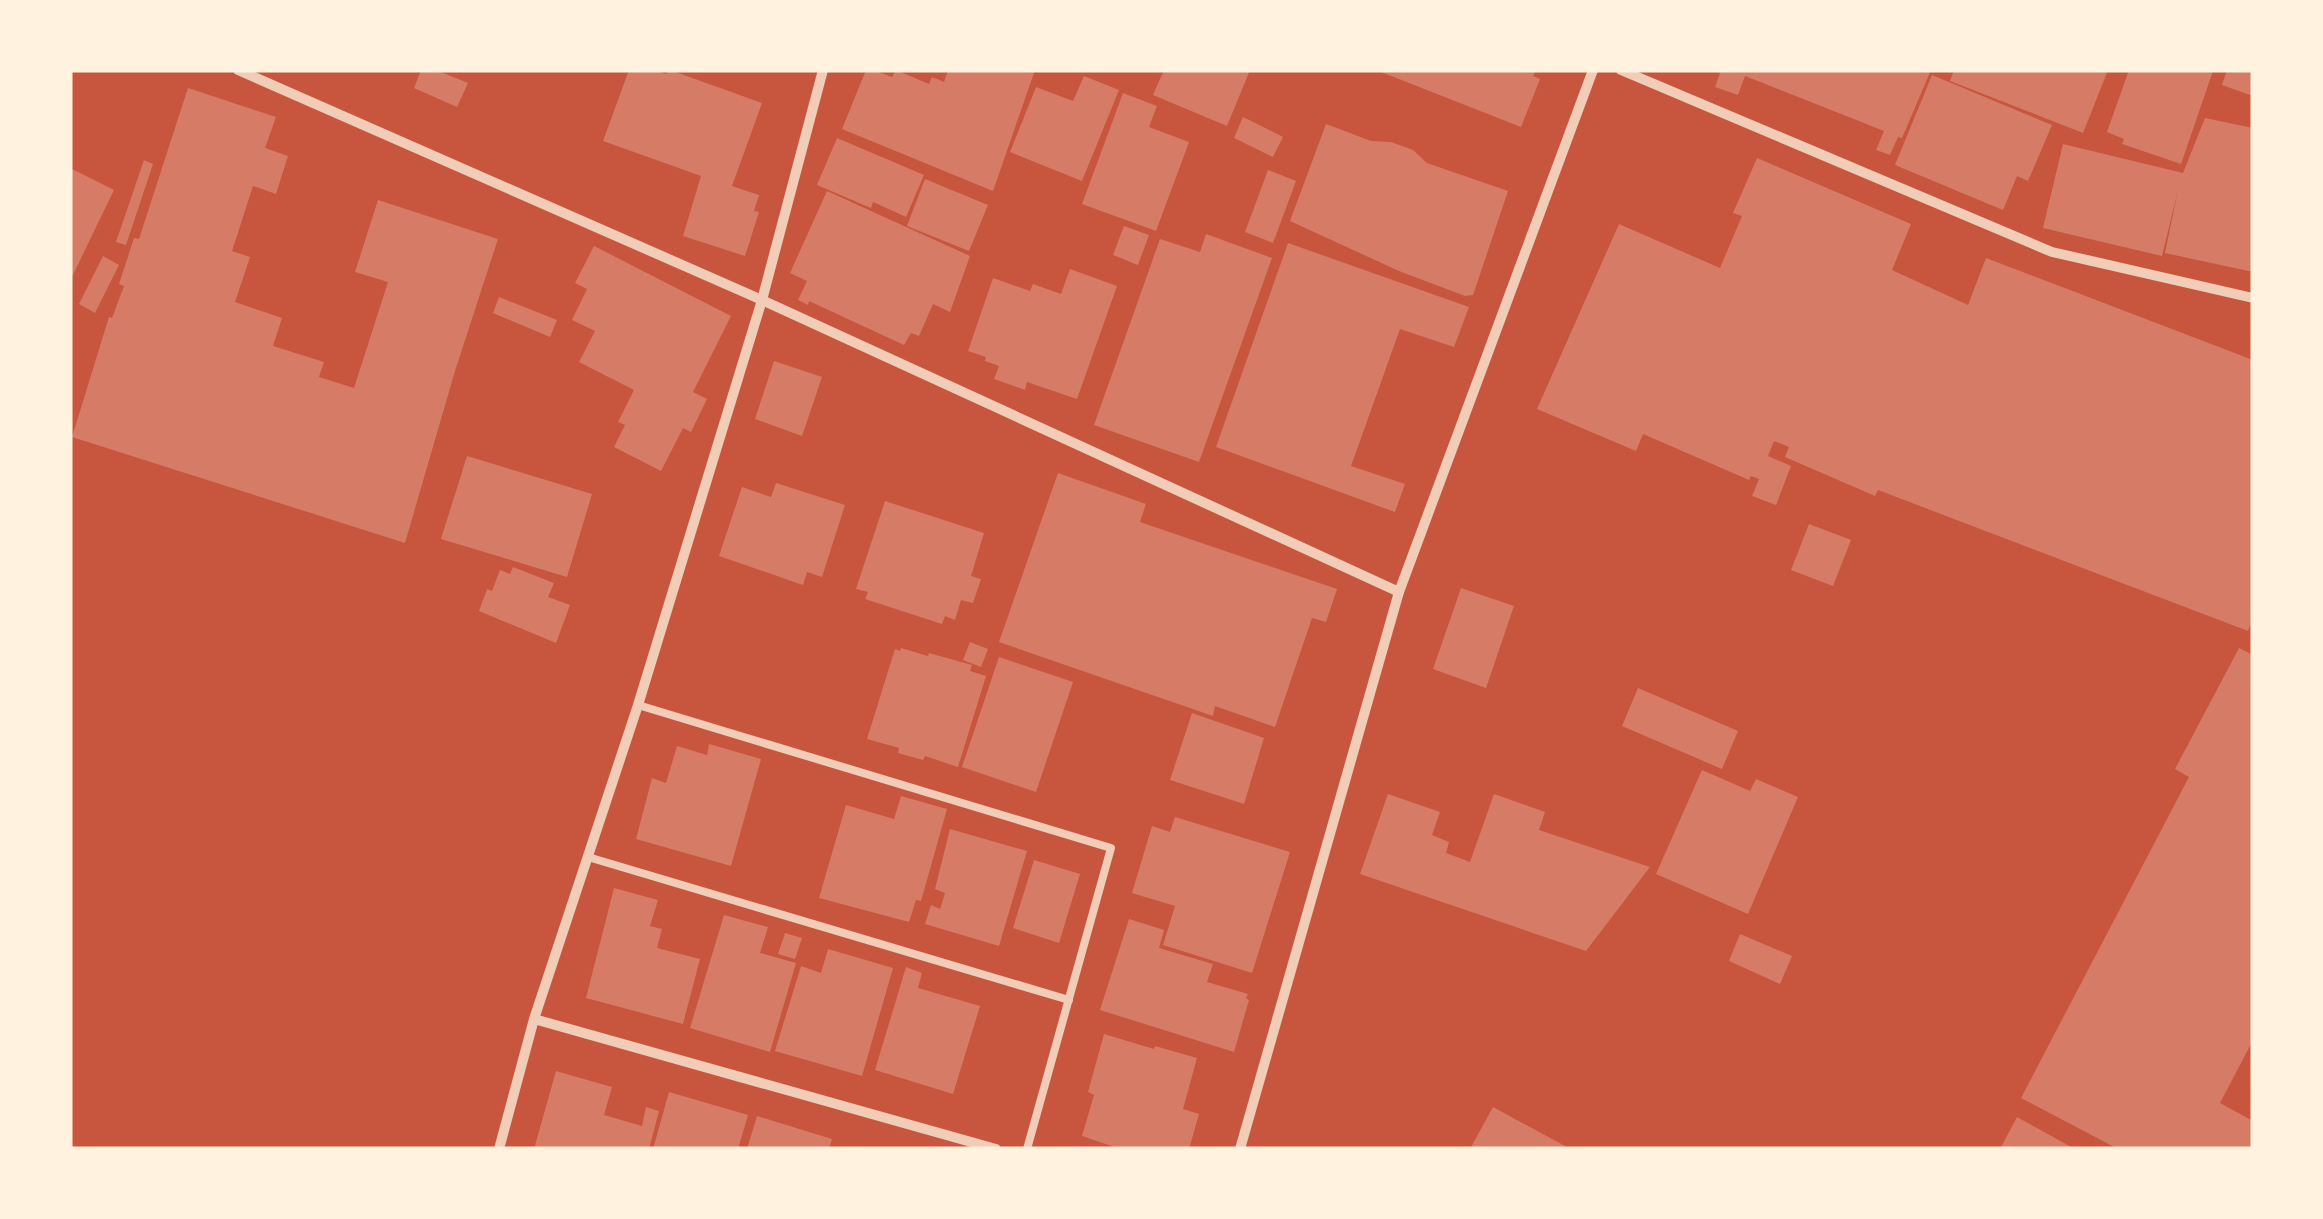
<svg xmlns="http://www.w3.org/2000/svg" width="2323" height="1219" viewBox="0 0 2323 1219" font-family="Barlow,sans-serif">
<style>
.building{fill:#d67c66}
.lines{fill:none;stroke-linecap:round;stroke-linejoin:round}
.service{stroke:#f1ccb7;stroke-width:8}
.minor{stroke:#f1ccb7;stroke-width:10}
</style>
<rect width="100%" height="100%" fill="#c8553d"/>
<g class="building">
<polygon points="421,70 436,70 468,83 457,107 414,88"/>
<polygon points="629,70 654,70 666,74 670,70 762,103 732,186 759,195 754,211 759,212 745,256 683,236 701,176 603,141"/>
<polygon points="866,70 874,70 892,77 896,70 929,84 932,77 944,82 948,70 1035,70 993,191 842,129"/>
<polygon points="1164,70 1250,70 1227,126 1153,95"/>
<polygon points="1376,70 1536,70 1533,76 1540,79 1521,127"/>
<polygon points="1714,70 1931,70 1902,138 1898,137 1890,155 1876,150 1884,131 1745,76 1738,95 1715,87 1720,73"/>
<polygon points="1954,70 2108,70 2083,133 1950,81"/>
<polygon points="2129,70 2213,71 2181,164 2122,144 2124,139 2107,132"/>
<polygon points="2227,70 2253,70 2253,96 2222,85"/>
<polygon points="1932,75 2052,125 2028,181 2017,176 2003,210 1895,165"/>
<polygon points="1084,76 1119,90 1082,181 1010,152 1036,87 1073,101"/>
<polygon points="188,88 276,117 265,148 288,156 276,194 253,186 232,251 250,257 235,302 282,318 273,346 324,362 319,377 354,388 388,282 355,272 378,200 498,239 455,371 405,543 72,437 109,317 112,318 124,286 119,284 134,238 139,239"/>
<polygon points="1123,93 1157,106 1149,127 1189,142 1156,231 1082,204"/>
<polygon points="1243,117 1283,137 1273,157 1234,138"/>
<polygon points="2205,118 2253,128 2253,272 2165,253 2178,190 2162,256 2043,228 2063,144 2183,173"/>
<polygon points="1326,124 1371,141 1391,142 1413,150 1427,163 1508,191 1473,295 1465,296 1399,271 1290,221"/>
<polygon points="837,138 924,175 906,217 873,202 871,208 817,185"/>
<polygon points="1757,158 1911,224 1892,270 1968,305 1986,258 2253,360 2253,617 2248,631 1878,490 1875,496 1785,457 1789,447 1774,441 1768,456 1791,466 1776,505 1752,496 1759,479 1751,476 1749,480 1643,434 1636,451 1537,409 1619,224 1720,268 1742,216 1733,213"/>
<polygon points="144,160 153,164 126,245 116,242"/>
<polygon points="70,168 114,190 70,281"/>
<polygon points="1268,170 1296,181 1273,243 1245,232"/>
<polygon points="925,179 988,205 969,251 907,226"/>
<polygon points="827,191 970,256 950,312 933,304 919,336 911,333 904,345 809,301 808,305 798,300 807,281 790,273"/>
<polygon points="1124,226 1149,235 1138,265 1113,255"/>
<polygon points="1206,234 1272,258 1199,462 1094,425 1160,239 1200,252"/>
<polygon points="1288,243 1469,307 1454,347 1400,329 1351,466 1405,484 1395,512 1216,447"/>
<polygon points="594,246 731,316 693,392 707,399 691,432 683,428 661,471 614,447 625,425 618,422 634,390 579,362 595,331 572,320 587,289 575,283"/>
<polygon points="103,256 119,265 95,313 79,304"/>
<polygon points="1070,269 1117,286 1077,399 1027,382 1025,390 994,379 999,366 985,361 986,357 968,351 993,278 1030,291 1033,284 1061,294"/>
<polygon points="499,297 557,320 550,337 493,313"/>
<polygon points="774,361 822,377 802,436 755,419"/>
<polygon points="467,456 592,494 567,577 441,539"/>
<polygon points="1058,473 1146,504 1140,522 1337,589 1326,622 1312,618 1275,727 1215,706 1213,716 999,642"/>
<polygon points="776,483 845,505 822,577 807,572 803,585 719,556 742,487 771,497"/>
<polygon points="885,501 984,533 971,576 981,579 973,603 961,600 955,620 945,616 942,624 865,599 868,592 856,589"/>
<polygon points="1809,524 1851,540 1833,586 1791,570"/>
<polygon points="513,567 554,583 548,597 570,605 556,643 479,611 487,589 492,591 500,570 510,574"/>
<polygon points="1461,588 1514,606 1486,688 1433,669"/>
<polygon points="970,642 988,649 981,667 963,660"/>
<polygon points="901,648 928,656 929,653 972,665 970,671 986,676 958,767 925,756 923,760 898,753 899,748 867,739 895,649 900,651"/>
<polygon points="2239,648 2253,655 2253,1040 2220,1103 2253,1121 2253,1149 2118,1149 2021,1098 2189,777 2175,769"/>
<polygon points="999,657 1073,682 1036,792 962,767"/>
<polygon points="1638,688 1738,731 1722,769 1622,726"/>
<polygon points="1192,713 1264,738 1244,804 1170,780"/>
<polygon points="709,744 761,759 731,866 636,839 652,778 666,783 677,746 707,755"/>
<polygon points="1702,770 1750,791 1756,779 1798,797 1748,914 1656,874"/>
<polygon points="1388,794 1440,812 1432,835 1449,842 1446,853 1470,862 1494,794 1545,812 1539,830 1650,867 1586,951 1360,874"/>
<polygon points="901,796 947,809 921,901 916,900 909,922 819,898 846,805 894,819"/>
<polygon points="1175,817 1290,852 1252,973 1163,945 1175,906 1132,893 1152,826 1170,832"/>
<polygon points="950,829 1027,851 999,946 925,924 931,905 940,909 945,893 935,889"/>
<polygon points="1034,860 1080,874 1059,943 1013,928"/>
<polygon points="614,888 658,900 650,926 662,929 657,948 700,959 683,1024 586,998"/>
<polygon points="724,915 768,927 760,953 796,963 770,1052 690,1028"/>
<polygon points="1129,919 1164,930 1159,948 1213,964 1207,982 1248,994 1246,998 1249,1000 1234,1052 1100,1010"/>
<polygon points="785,933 802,938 795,959 778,954"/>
<polygon points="1740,934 1792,956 1780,984 1729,961"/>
<polygon points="828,949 893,968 862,1076 775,1051 801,966 821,973"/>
<polygon points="906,967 922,973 918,988 980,1006 953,1094 875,1070"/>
<polygon points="1104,1034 1154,1049 1155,1046 1197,1058 1183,1109 1199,1114 1189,1149 1120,1149 1082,1136 1094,1095 1088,1092"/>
<polygon points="556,1071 612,1087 604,1115 642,1126 646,1107 659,1111 649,1149 534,1149"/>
<polygon points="669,1092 748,1115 738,1149 653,1149"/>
<polygon points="1493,1107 1565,1146 1563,1149 1470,1149"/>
<polygon points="757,1116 832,1139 829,1149 747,1149"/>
<polygon points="2017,1117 2075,1149 2000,1149"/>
</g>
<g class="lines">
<g class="service">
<polyline points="638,705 1111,848 1027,1149"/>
<polyline points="588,857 1069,1000"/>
</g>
<g class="minor">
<polyline points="238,70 762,300 1399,592"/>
<polyline points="1621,70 2052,252 2253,298"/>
<polyline points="534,1019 996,1149"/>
<polyline points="499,1149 534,1019 638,705 762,300 823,70"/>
<polyline points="1240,1149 1399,592 1593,70"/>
</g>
</g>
<rect width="2323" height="1219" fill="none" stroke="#fff3e0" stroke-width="145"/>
</svg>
